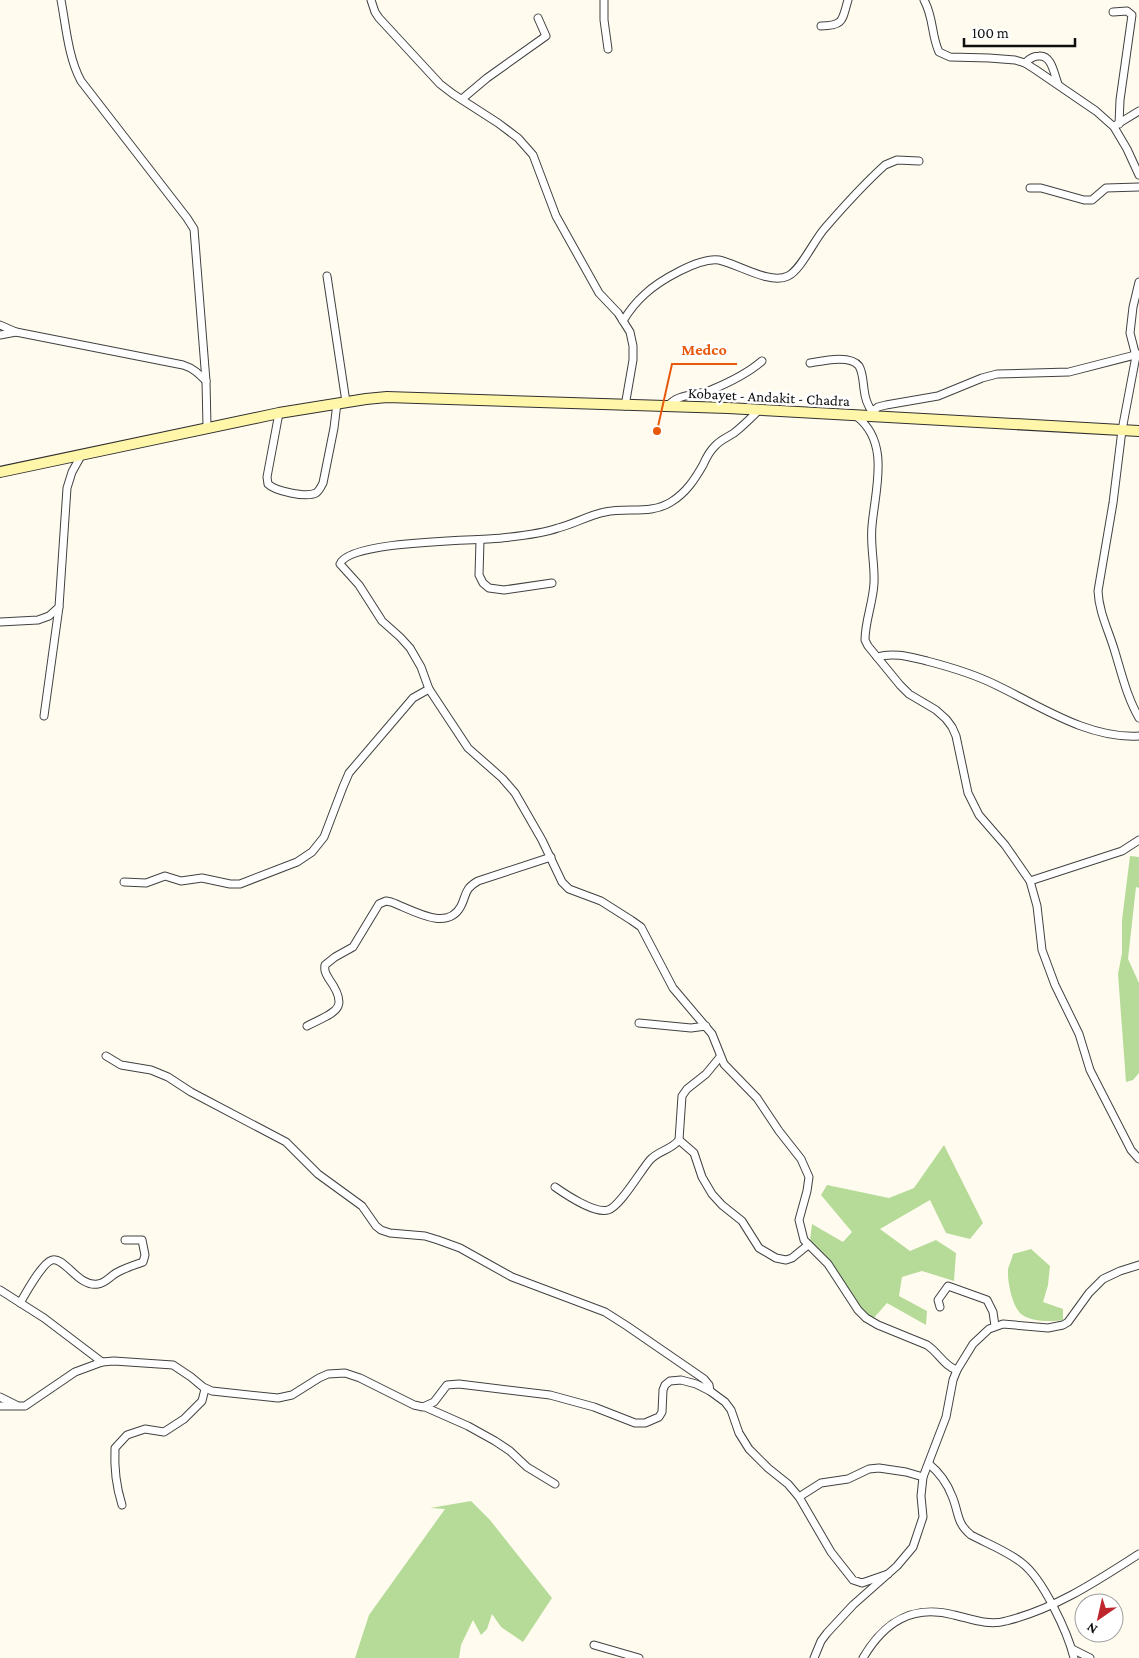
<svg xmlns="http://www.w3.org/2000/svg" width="1139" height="1658" viewBox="0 0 1139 1658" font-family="'Crimson Pro',serif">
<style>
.forest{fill:#b6db98}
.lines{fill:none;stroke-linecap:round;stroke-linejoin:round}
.street-casing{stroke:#414141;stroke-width:9}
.secondary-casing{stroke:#303030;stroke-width:12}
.street{stroke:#fff;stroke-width:7}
.secondary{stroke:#fff6aa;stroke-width:10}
.labels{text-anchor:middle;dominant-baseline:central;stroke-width:5;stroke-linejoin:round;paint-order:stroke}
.street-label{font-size:15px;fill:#0e0e0e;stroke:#fff}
.leader{fill:none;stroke:#e8590c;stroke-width:2}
.callout-dot{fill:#e8590c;stroke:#fff;stroke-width:2}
.callout-label{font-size:16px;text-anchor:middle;font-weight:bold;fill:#e8590c;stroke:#fff;stroke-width:5;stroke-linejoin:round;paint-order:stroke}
</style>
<rect width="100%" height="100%" fill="#fffcef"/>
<g class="forest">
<polygon points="1130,856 1139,857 1139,888 1136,887 1128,959 1139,983 1139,1073 1133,1080 1126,1082 1118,974 1122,953 1122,920"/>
<polygon points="944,1145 983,1223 970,1239 946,1233 930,1200 880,1229 910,1251 936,1240 956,1253 954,1281 922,1271 902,1277 899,1296 927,1311 926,1325 887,1303 872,1320 866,1316 810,1241 812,1224 843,1242 852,1232 821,1195 827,1185 889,1198 914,1188"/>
<path d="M1031 1249 1050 1266 1048 1285 1043 1302 1063 1309V1320C1052 1322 1030 1322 1021 1314 1012 1306 1007 1281 1008 1269 1009 1265 1012 1259 1013 1254Z"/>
<polygon points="471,1501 490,1520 552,1598 523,1642 501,1627 492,1614 487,1629 481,1635 473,1620 461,1645 459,1658 355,1658 369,1615 445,1509 430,1508"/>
</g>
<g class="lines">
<g class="street-casing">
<g id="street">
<path d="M61 0C66 26 68 57 81 81L187 218 194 229 206 381 207 427"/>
<polyline points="371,0 375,12 379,18 440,84 453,94 498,123 518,138 533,155 556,216 599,293 618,313 630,332 633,346 633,360 625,406"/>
<polyline points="604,0 604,20 608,49"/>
<path d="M924 0C934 18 931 35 939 52L950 57 989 58 1015 60 1025 63 1036 70 1096 111 1114 127 1127 149 1139 175"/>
<polyline points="1113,12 1127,11 1132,15 1120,100 1119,124"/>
<path d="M821 26C844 26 842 20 848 0"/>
<path d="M1025 63C1029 59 1033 56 1039 56 1052 55 1054 74 1058 84"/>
<polyline points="462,99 487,78 546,36 538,18"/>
<polyline points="1116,125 1139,111"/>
<polyline points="1030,188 1041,188 1084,200 1092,200 1106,188 1139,187"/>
<polyline points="327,276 346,402"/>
<path d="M1139 282 1133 307 1130 333 1136 356 1122 430 1113 503 1098 591C1099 613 1109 631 1115 652 1122 675 1127 697 1139 718"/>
<path d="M623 321C629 311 636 302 645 294 659 281 699 257 719 260 738 264 770 285 788 276 801 270 814 240 825 228 844 206 864 184 885 165L897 160 919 161"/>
<polyline points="0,325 16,332"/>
<path d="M0 335 16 332 183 365C193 368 199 374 206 381"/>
<path d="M810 363C822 361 850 354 859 366 863 373 863 382 864 389 865 398 867 405 872 411"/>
<path d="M668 406C678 393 697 396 711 390 728 383 747 374 762 361"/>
<path d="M759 410C751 418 743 426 734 433 728 437 720 440 715 446 710 451 706 458 703 465 695 479 686 493 671 502 650 515 628 507 605 512 589 515 574 524 558 528 541 534 520 536 502 538 476 541 349 540 340 564L359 585 382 621 400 637 410 648 421 667 429 689 468 748 502 778 515 793 542 840 562 882 569 889 601 901 631 920 641 927 673 988 712 1034 724 1064 757 1098 779 1131 801 1159 809 1177 807 1191 799 1220 804 1240 828 1264 858 1310 866 1318 878 1325 927 1345C938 1352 945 1367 957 1370"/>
<path d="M279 413 267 477 268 484C275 491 306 498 316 493 319 491 321 487 323 483L334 428 337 403"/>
<path d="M856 416C891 442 875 490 872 526 870 546 875 564 874 583 873 603 865 621 865 640L868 646 900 685 909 694 936 710 946 719 952 727 956 736 968 793 979 815 1005 845 1030 881 1037 906 1042 950 1045 958 1055 985 1079 1034 1090 1070 1131 1150 1139 1159"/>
<polyline points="866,417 878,407 886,405 938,396 982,378 997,374 1069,372 1139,354"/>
<polyline points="480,540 479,575 483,583 489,588 504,590 552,583"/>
<polyline points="0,622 38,620 49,616 59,607 67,488 72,472 82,454"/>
<path d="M877 657C894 652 910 657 927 661 950 667 974 674 996 685 1040 706 1088 739 1139 736"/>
<polyline points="44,716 59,607"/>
<polyline points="1030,881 1122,851 1139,840"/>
<polyline points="124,882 146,883 165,876 181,881 202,878 230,884 240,884 297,862 312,852 324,837 343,787 349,773 413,698 429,689"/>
<polyline points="639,1023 691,1028 706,1026"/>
<path d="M307 1026C334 1012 351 1010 329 979 326 974 324 971 325 965L335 957 353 947 379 904 386 901 391 902C411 909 447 933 461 906 467 894 464 889 478 881L551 857"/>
<polyline points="106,1056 121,1065 151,1070 168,1077 191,1092 286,1142 318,1174 362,1206 376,1226 381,1230 390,1233 425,1236 438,1240 460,1248 512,1277 605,1312 627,1326 704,1379 709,1385 710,1391"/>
<polyline points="679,1140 694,1153 702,1177 712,1194 722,1205 742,1221 759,1248 776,1258 786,1260 792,1258 808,1245"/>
<path d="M555 1187C565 1194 595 1214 608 1210 620 1207 641 1170 650 1160 658 1151 671 1150 679 1140L682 1096 687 1089 706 1074 720 1057"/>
<polyline points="0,1290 44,1318 102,1362"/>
<path d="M20 1303C26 1293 42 1263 52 1260 64 1256 79 1288 98 1284 106 1283 111 1275 118 1272 125 1268 135 1265 143 1262L145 1255 142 1240H125"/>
<polyline points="940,1307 938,1300 948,1286 987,1300 993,1312 995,1326"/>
<polyline points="0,1397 16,1405"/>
<polyline points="0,1406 25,1406 75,1372 102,1362 114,1361 173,1365 191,1377 203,1387 212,1391 278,1398 292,1395 319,1378 328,1374 345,1373 360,1378 414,1405 423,1407 434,1402 447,1385 459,1384 550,1395 594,1407 635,1423 645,1423 659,1417 662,1412 663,1390 665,1385 670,1381 681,1380 696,1384 710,1391 725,1402 731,1410 739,1433 749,1449 768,1468 788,1484 799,1497 831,1552 853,1580 862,1583 888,1574"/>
<polyline points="425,1407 468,1426 495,1441 510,1451 527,1467 555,1484"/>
<path d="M929 1464C940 1473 947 1483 952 1496 959 1512 956 1523 971 1535 988 1544 1007 1551 1022 1563 1043 1579 1068 1633 1074 1658"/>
<polyline points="799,1497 821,1483 848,1479 869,1469 879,1468 906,1472 923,1477"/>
<path d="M122 1505C116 1486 114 1468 115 1448L127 1435 145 1429 164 1432 184 1419 202 1401 205 1389"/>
<polyline points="594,1645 639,1658"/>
<polyline points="1072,1649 1090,1658"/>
<polyline points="814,1658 821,1641 827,1633 853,1605 897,1566 913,1547 923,1517 921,1496 923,1477 946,1417 953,1380 957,1370 973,1344 989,1329 1003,1324 1048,1328 1063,1325 1068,1322 1089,1293 1103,1279 1120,1271 1139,1265"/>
<path d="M863 1658C884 1622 912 1604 954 1615 972 1619 988 1626 1006 1621 1055 1609 1097 1581 1139 1554"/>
</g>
</g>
<g class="secondary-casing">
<polyline id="secondary" points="0,472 279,413 366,399 387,397 728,408 1139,431"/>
</g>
<use href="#street" class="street"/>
<use href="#secondary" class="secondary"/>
</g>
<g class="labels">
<g class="street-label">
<text transform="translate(769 397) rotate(3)">Kobayet - Andakit - Chadra</text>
</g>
</g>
<path class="leader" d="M657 431L672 364H737"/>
<circle class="callout-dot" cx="657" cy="431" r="5"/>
<g class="callout-label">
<text x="704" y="355">Medco</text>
</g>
<g transform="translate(1099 1618) rotate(214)"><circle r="24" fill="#ffffff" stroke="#9f9f9f"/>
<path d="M0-4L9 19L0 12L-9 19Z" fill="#bf252c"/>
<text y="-8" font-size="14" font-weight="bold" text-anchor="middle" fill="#0e0e0e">N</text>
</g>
<path d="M964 38v8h111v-8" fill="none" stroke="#0e0e0e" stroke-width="2.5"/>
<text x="972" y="38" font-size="15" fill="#0e0e0e" stroke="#ffffff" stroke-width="4" paint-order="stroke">100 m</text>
</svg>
